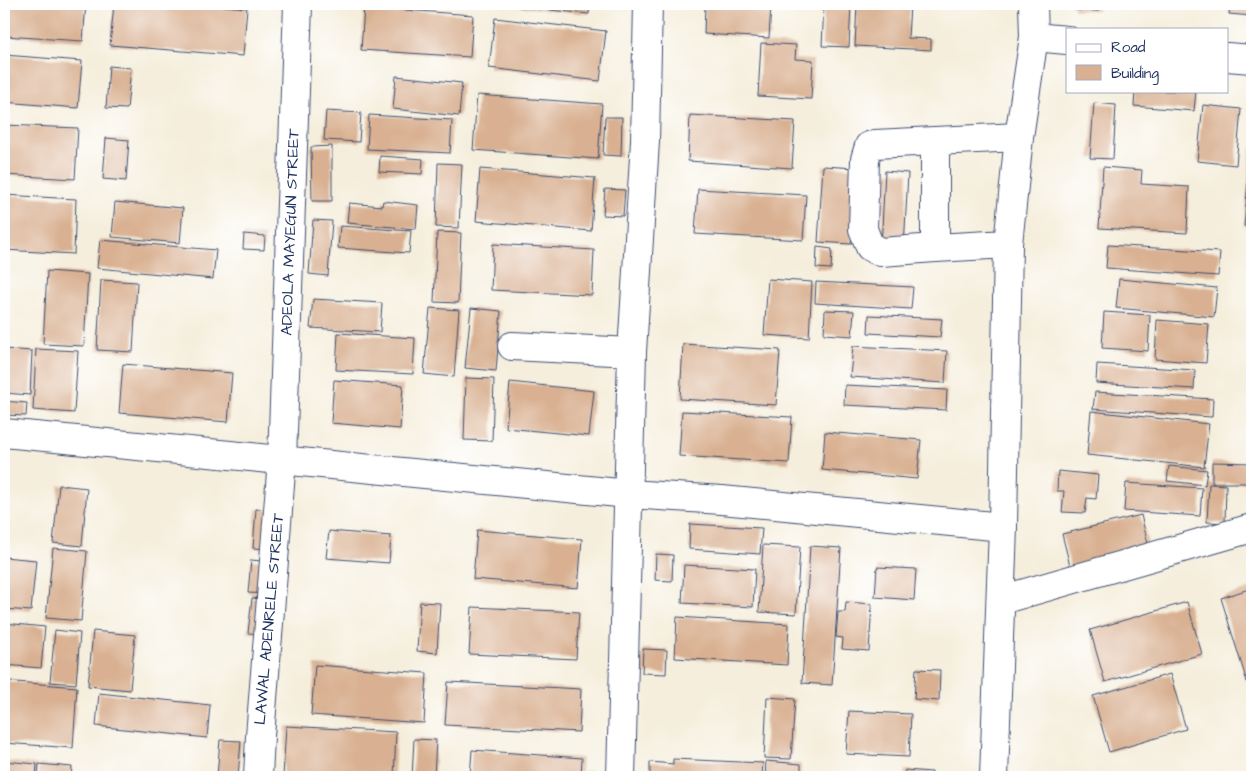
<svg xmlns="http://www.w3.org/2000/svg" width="1256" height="781" viewBox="0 0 1256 781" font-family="'Architects Daughter',sans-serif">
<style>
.building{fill:#d9b192}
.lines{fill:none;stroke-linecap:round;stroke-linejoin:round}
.minor-casing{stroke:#3c4c71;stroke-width:30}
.minor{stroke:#fff;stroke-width:28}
.labels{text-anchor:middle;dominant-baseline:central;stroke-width:4;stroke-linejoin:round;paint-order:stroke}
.street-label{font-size:16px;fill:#1b2f5e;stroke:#fff}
</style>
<rect width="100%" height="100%" fill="#fff"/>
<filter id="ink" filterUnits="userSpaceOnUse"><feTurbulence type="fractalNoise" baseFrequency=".02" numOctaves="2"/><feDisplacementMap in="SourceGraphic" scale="10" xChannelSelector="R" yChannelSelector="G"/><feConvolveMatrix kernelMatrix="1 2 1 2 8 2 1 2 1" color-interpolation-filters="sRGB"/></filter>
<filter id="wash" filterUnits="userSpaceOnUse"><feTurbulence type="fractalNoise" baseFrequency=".0096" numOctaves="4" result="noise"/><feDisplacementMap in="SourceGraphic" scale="20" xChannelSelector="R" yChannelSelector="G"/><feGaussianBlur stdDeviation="1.12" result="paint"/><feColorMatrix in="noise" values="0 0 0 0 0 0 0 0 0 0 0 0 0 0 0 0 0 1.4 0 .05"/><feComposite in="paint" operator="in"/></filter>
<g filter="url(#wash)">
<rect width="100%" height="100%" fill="#f5eedc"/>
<g id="blocks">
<g class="building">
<polygon points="4,4 86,4 83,41 4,36"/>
<polygon points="114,4 200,4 247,8 243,56 110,45"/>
<polygon points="501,4 590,4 589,14 501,5"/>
<polygon points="705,4 771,4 769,38 704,34"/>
<polygon points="824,4 851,4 849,47 822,46"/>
<polygon points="857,4 910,5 908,38 931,39 931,50 855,46"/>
<polygon points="1074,4 1100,4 1099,11 1074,10"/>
<polygon points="1230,4 1252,4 1252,16 1229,14"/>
<polygon points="364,7 473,15 470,57 361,50"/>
<polygon points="495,18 606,31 600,81 489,68"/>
<polygon points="761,43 796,45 795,59 813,60 811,99 758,96"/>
<polygon points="4,55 82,61 78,108 4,102"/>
<polygon points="109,66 131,68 127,109 106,108"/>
<polygon points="396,76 462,83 459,116 393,109"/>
<polygon points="1135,91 1196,91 1194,111 1134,106"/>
<polygon points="477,95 602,104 598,159 473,150"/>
<polygon points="1094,103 1116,105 1113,159 1090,158"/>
<polygon points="1203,105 1241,109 1236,165 1197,161"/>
<polygon points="326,111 361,113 359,142 324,140"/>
<polygon points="369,115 452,120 450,153 367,149"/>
<polygon points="690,115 795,121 792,168 688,161"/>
<polygon points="605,117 622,117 621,156 603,155"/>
<polygon points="4,125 78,128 75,179 4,175"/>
<polygon points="106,138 129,140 126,181 103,179"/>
<polygon points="332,146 332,201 312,201 311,147"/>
<polygon points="1251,148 1252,148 1252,227 1244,226"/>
<polygon points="380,156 423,159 422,174 379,172"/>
<polygon points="438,163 462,164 459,228 436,227"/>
<polygon points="823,166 856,168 851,244 818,242"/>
<polygon points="1103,167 1142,170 1141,184 1189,187 1187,233 1099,228"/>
<polygon points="480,169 595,178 591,231 476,221"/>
<polygon points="885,171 908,173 904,248 881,247"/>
<polygon points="605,189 625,190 623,216 603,215"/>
<polygon points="698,189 806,195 803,240 695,234"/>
<polygon points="4,195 76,199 74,254 4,250"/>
<polygon points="383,201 418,205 416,229 347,223 349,203 382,206"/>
<polygon points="115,202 183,208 180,243 112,237"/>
<polygon points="313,220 332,221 328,276 309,274"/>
<polygon points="340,226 411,231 409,253 338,248"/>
<polygon points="437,232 461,233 458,303 434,302"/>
<polygon points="244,234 265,236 264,250 243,249"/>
<polygon points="100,240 216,250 213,279 97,268"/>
<polygon points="493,244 594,250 592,295 491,290"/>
<polygon points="1108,245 1220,252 1218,276 1106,268"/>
<polygon points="817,247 832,249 831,269 816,268"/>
<polygon points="47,271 88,274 84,346 43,344"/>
<polygon points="768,279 812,282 809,338 764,335"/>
<polygon points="1119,279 1217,288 1214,317 1116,308"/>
<polygon points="101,280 137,282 133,352 97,350"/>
<polygon points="816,282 913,287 911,309 815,303"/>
<polygon points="313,299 382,303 380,332 310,328"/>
<polygon points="430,308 459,310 454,377 424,374"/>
<polygon points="471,308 501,311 496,371 465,368"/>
<polygon points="825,310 854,311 852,336 824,334"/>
<polygon points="1104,312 1150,315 1148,351 1102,348"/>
<polygon points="869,315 942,319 940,337 868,333"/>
<polygon points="1157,320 1209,324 1206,363 1155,359"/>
<polygon points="338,333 415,338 413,374 336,370"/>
<polygon points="683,344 780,350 776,405 680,399"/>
<polygon points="853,346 947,351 945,383 850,377"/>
<polygon points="4,349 32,351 30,395 4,393"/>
<polygon points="36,349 78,351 74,413 33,410"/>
<polygon points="123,364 232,373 228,422 119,413"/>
<polygon points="1097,364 1195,370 1194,389 1096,383"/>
<polygon points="466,378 494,379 492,441 464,440"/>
<polygon points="334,380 403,385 400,429 331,423"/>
<polygon points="510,382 594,391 589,436 506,428"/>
<polygon points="845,385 947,390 946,410 844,405"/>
<polygon points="1095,392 1213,399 1212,417 1093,409"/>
<polygon points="4,401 27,403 26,416 4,415"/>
<polygon points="682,411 792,417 789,463 679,456"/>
<polygon points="1091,411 1209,424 1204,467 1087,455"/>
<polygon points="825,432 921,440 917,479 822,470"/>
<polygon points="1212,462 1252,463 1252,483 1212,483"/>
<polygon points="1169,466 1207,470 1205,485 1167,481"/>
<polygon points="1058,471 1098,475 1096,499 1087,498 1085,513 1062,512 1064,491 1057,491"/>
<polygon points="1126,483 1202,488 1200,516 1124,511"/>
<polygon points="1209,484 1226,485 1225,523 1207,522"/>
<polygon points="59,485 87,488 82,546 53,543"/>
<polygon points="256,509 271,510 268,549 253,548"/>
<polygon points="1141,515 1150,552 1071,570 1062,534"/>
<polygon points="690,524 762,528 760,554 689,549"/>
<polygon points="477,530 582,539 578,588 473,579"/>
<polygon points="329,531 391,536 389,563 326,558"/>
<polygon points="763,545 800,547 796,614 759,612"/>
<polygon points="810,546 841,548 832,685 802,683"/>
<polygon points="53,548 87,551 81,621 46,618"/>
<polygon points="656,554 673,555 672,581 655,580"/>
<polygon points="4,557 36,560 31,611 4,609"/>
<polygon points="251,560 271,562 268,594 248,593"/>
<polygon points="684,565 755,569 753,607 682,603"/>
<polygon points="877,567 916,569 914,600 875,597"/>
<polygon points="1252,588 1252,698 1221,598"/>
<polygon points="252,598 269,600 266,634 248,633"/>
<polygon points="420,602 440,603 437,653 417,651"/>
<polygon points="846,602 872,604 869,651 842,649 843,638 836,637 838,612 845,612"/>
<polygon points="1187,602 1202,654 1105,682 1090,630"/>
<polygon points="472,607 579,612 576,659 469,654"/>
<polygon points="677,617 789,624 787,665 675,658"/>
<polygon points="4,623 45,627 41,668 4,665"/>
<polygon points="55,630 80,633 76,684 50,682"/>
<polygon points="93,631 135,635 130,690 88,686"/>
<polygon points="643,649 667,650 666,674 642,673"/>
<polygon points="315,665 427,673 424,723 311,715"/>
<polygon points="916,669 940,670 939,701 914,699"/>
<polygon points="1170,674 1186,729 1109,752 1093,696"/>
<polygon points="4,681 77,687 73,748 4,743"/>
<polygon points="448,682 581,689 579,732 445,725"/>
<polygon points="99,693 210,705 207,738 96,726"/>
<polygon points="767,697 795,699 791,759 764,758"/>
<polygon points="849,711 911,714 909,757 846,754"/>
<polygon points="286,726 396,732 394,777 283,777"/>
<polygon points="414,739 436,740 434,777 412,777"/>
<polygon points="220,740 241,741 238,777 217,777"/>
<polygon points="472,750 582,758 581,777 470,777"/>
<polygon points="673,759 763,763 762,777 650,777 650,762 673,764"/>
<polygon points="4,761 37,764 36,777 4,777"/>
<polygon points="766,761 801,764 801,777 765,777"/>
<polygon points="39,764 72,767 71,777 38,777"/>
<polygon points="905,770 932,772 932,777 904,777"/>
<polygon points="585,771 606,772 605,777 584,777"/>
</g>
</g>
</g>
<g filter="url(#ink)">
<use href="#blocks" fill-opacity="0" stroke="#3c4c71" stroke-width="1"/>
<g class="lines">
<g class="minor-casing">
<g id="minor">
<polyline points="1034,37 1067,40"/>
<polyline points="1227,57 1252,59"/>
<polyline points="935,141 875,144 869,146 865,159 863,229 870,247 881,252 935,248"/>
<polyline points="1008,244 935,248 935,141 1019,137"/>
<polyline points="512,346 632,352"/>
<polyline points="4,433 629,494 722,500 1003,527"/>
<polyline points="1001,600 1252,528"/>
<polyline points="258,777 260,736 282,460 298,4"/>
<polyline points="621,777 632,352 645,141 648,4"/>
<polyline points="994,777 1003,527 1008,244 1019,137 1034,37 1033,4"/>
</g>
</g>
<use href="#minor" class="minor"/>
</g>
</g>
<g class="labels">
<g class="street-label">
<text transform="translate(290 232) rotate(-88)">ADEOLA MAYEGUN STREET</text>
<text transform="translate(269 619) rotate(-85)">LAWAL ADENRELE STREET</text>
</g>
</g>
<rect width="1256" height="781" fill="none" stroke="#fff" stroke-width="20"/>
<rect x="1066" y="28" width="162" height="65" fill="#ffffff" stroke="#a4acbf"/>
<rect x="1076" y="44" width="25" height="8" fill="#ffffff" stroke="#a4acbf"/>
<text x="1111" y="52" font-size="15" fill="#1b2f5e">Road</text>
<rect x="1076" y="65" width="25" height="15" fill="#d9b192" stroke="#a4acbf"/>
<text x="1111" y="78" font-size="15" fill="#1b2f5e">Building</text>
</svg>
